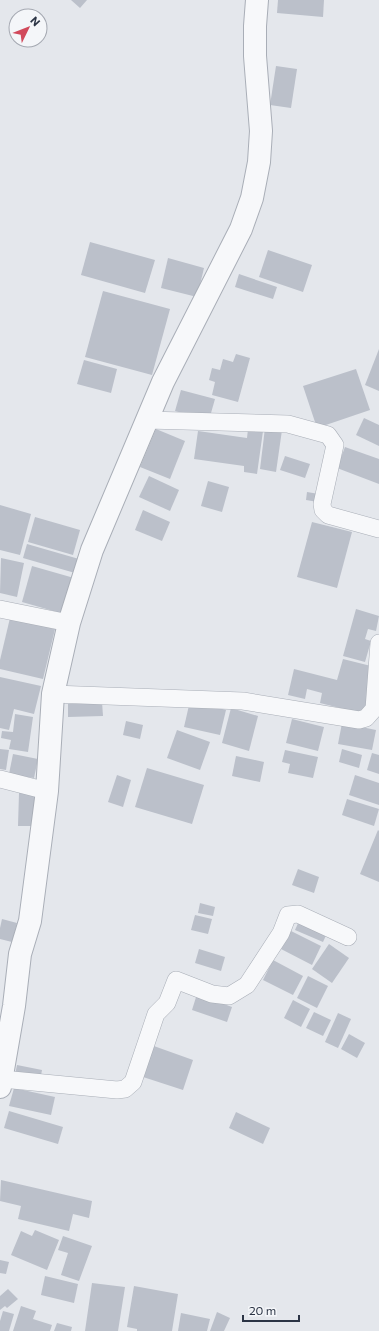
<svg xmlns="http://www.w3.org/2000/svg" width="379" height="1331" viewBox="0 0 379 1331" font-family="Commissioner,sans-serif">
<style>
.building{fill:#bbc0ca}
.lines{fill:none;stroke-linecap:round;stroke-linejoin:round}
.minor-casing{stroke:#a9aeb7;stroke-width:18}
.tertiary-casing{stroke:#a9aeb7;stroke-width:24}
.minor{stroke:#f7f8fa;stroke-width:17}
.tertiary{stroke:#f7f8fa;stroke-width:22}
</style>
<rect width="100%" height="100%" fill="#e4e7ec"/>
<g class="building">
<polygon points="71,0 87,0 80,8"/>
<polygon points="278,0 324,0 323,17 277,13"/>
<polygon points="276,66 297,69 291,108 270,105"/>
<polygon points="90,242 155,260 145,293 81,275"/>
<polygon points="268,250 312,265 303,292 259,277"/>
<polygon points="168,258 204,268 197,297 161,288"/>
<polygon points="239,274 277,287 273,299 235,287"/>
<polygon points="103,291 170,309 152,375 85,357"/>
<polygon points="379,349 379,391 365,385"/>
<polygon points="236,354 250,358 238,402 212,395 215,382 209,380 212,368 220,370 223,359 233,362"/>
<polygon points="84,360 117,369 111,393 77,384"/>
<polygon points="356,369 370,410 317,428 303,386"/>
<polygon points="181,390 215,399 209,420 175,411"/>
<polygon points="364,418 379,425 379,446 356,435"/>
<polygon points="265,428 282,430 276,472 260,469"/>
<polygon points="156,429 185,441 170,479 140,467"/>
<polygon points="248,429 263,431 257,474 244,472 244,466 194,459 198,431 247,438"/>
<polygon points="345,447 379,459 379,484 337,468"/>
<polygon points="285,456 310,464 305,478 280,470"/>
<polygon points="149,476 179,490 170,511 139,497"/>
<polygon points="208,481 229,487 222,512 201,506"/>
<polygon points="307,492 319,494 318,502 306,500"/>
<polygon points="0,505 31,514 20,555 0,550"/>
<polygon points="143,510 170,522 162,541 135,530"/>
<polygon points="35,517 80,530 73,555 28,542"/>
<polygon points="312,522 352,532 337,588 297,577"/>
<polygon points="27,544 79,559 75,573 23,558"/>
<polygon points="1,558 24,563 17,597 0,593"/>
<polygon points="32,566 74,578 64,614 22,602"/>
<polygon points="356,609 379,616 376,631 368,629 365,639 371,641 365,662 343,656"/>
<polygon points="10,618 55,629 43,679 0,669 0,660"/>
<polygon points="343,659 375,667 364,714 320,703 322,693 307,689 305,699 288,695 294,669 337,680"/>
<polygon points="0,677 41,686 34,714 14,709 9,730 0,728"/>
<polygon points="190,701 226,710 220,735 184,727"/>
<polygon points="102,702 103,716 68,717 68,704"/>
<polygon points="231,708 258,716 249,751 222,743"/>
<polygon points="15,714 33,717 28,752 9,749 11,740 1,738 2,731 13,732"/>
<polygon points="292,719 324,727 318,751 286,743"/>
<polygon points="126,721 143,725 140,739 123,735"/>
<polygon points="342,723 376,730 372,750 338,744"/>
<polygon points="177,730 210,742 200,770 167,758"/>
<polygon points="0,749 9,750 6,770 0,769"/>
<polygon points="342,749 362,755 359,768 339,762"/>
<polygon points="285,750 318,757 313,778 288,773 290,764 282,762"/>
<polygon points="372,753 379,755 379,774 367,770"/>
<polygon points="13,754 38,759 34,778 9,774"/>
<polygon points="236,756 264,762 260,782 232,776"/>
<polygon points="147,768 204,785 192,824 135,807"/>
<polygon points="117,775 131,780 123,807 108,802"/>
<polygon points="355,775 379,783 379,805 349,795"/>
<polygon points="19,793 36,793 35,826 18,826"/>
<polygon points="347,799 379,809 374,826 342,815"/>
<polygon points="378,830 379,831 379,882 360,874"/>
<polygon points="298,869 319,877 314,893 292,885"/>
<polygon points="200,903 215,907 213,916 198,913"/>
<polygon points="195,915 212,919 208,934 191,930"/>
<polygon points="2,919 17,923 12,942 0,939 0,928"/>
<polygon points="300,919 328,931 323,942 295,930"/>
<polygon points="291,931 321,946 312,965 281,949"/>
<polygon points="329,944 349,958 332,983 312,969"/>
<polygon points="199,949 225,957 221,971 195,963"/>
<polygon points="273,960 303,976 293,995 263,980"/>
<polygon points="308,976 328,986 317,1008 297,998"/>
<polygon points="197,994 232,1007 227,1022 192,1010"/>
<polygon points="293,1000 310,1009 301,1027 284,1018"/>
<polygon points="314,1012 331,1020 323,1036 306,1028"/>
<polygon points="338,1013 351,1019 338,1048 325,1042"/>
<polygon points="349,1034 365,1043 357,1058 341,1049"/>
<polygon points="151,1045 193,1060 183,1090 140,1076"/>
<polygon points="17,1065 42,1070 40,1081 15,1075"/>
<polygon points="14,1088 55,1097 51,1115 9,1106"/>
<polygon points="9,1111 63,1127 58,1144 4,1128"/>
<polygon points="236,1112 270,1128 263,1144 229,1128"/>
<polygon points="1,1180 92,1201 89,1218 73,1214 69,1231 18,1219 21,1206 0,1201"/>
<polygon points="35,1230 59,1240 47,1270 11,1255 21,1231 32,1236"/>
<polygon points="63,1236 92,1246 79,1281 61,1275 68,1253 58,1250"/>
<polygon points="0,1260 9,1262 6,1274 0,1273"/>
<polygon points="45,1276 78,1284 74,1303 41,1295"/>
<polygon points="92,1283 125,1287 118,1331 85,1331"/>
<polygon points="134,1286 178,1294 172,1331 137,1331 137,1329 127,1327"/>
<polygon points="8,1289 18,1299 7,1308 5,1306 0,1310 0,1296"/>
<polygon points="21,1306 36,1311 33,1319 52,1325 50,1331 13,1331"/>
<polygon points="3,1311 14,1314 9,1331 0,1331 0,1321"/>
<polygon points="217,1312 230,1318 224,1331 210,1331"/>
<polygon points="181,1313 210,1319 207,1331 178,1331"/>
<polygon points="57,1323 72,1327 71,1331 54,1331"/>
</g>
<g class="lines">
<g class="minor-casing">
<g id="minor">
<polyline points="147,420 288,424 328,435 335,445 322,504 323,510 328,515 379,529"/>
<polyline points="0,609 69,623"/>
<polyline points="53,694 243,701 359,720 366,718 374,709 379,643"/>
<polyline points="0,779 47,791"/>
<polyline points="2,1079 117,1090 125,1089 133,1082 156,1014 167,1003 176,980 212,994 229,996 247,985 281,933 288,915 298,914 348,937"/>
</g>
</g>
<g class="tertiary-casing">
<polyline id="tertiary" points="0,1087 14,1006 20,954 30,921 47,791 53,694 69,623 92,550 163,382 241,229 252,198 259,162 261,131 255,56 255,26 257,0"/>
</g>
<use href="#minor" class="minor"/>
<use href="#tertiary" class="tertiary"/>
</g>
<g transform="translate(28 28) rotate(47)"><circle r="19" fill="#f4f6f9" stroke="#a4a8b1"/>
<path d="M0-3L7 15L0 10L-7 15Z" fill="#d1495b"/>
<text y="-6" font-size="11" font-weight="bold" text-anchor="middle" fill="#2b3445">N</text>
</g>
<path d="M243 1315v6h56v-6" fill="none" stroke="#2b3445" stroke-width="2"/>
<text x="249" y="1315" font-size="12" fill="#2b3445" stroke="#f4f6f9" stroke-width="3" paint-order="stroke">20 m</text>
</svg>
